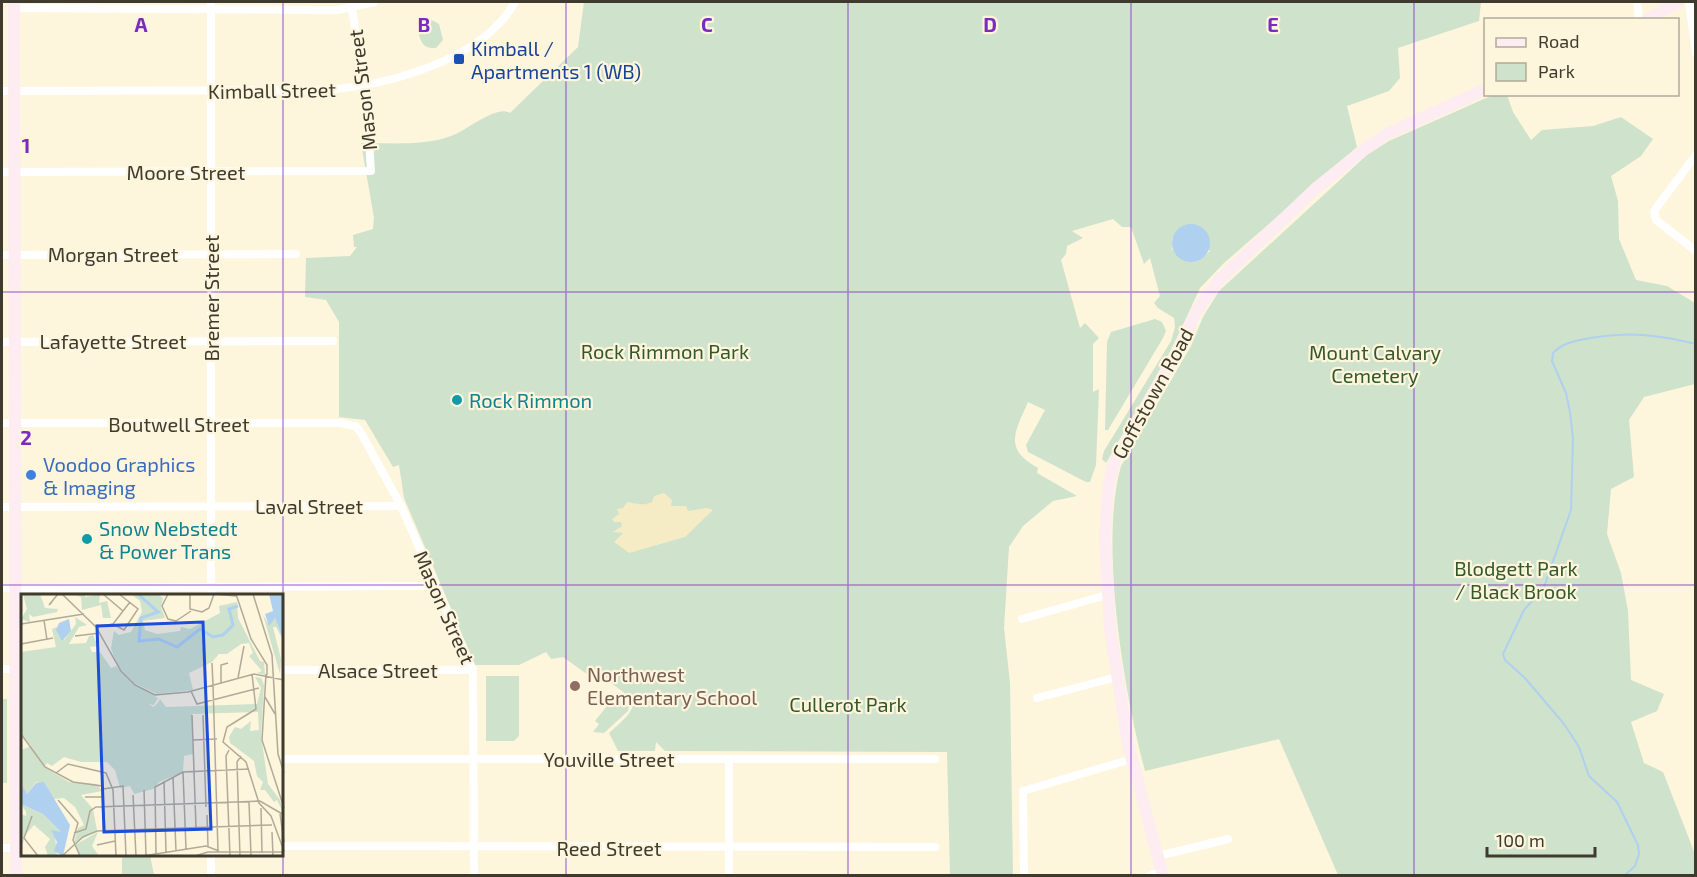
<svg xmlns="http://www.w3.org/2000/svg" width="1697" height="877" viewBox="0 0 1697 877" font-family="'Exo 2',sans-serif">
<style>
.green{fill:#cfe2cb;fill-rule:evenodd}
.sand{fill:#f5ecc6}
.water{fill:#b0d0ef}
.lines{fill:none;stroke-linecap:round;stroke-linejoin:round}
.stream{stroke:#b0d0ef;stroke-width:2}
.street{stroke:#fff;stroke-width:8}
.secondary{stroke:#fdecf1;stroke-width:12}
.grid{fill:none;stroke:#7b2cbf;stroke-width:1.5;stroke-opacity:0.55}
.transit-dot{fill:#1a4fb4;stroke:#fef5dd;stroke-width:2}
.culture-dot{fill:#0f9aa8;stroke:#fef5dd;stroke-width:2}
.shop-dot{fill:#3f7fe0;stroke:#fef5dd;stroke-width:2}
.education-dot{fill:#8d6e63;stroke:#fef5dd;stroke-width:2}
.labels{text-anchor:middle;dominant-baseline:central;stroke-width:4.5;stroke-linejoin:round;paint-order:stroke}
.transit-label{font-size:20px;fill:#164399;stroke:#fef5dd;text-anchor:start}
.street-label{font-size:20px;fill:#3e3a2e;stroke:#fef5dd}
.park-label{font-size:20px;fill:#335829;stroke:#fef5dd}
.culture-label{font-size:20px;fill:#0d838f;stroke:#fef5dd;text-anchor:start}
.shop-label{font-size:20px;fill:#366cbe;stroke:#fef5dd;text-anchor:start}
.education-label{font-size:20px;fill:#785e54;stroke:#fef5dd;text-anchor:start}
.inset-river{fill:none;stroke:#b0d0ef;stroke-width:3}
.inset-road{fill:none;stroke:#b1aa97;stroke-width:1.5}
.view{fill:#1d4ed8;fill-opacity:0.15;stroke:#1d4ed8;stroke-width:3}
.inset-edge{fill:none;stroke:#3e3a2e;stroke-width:3}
.grid-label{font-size:20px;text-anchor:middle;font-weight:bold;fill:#7b2cbf;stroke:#fef5dd;stroke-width:4.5;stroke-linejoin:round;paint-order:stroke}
</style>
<rect width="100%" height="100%" fill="#fef5dd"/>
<g class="green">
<path d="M584 2H1481L1479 21 1398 48 1400 78 1389 91 1347 106 1357 147 1224 263 1200 288 1172 349 1106 463 1102 459 1104 451 1171 341 1175 327 1174 318 1158 308 1154 303 1160 296 1150 258 1144 264 1131 227H1122L1113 219 1072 231 1083 238 1067 246 1066 254 1061 260 1080 328 1085 323 1099 338 1093 344V392L1099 389 1096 465 1090 482H1086L1028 452 1026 445 1045 410 1028 402C1015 432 1003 449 1038 468L1037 473 1077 496 1053 501 1023 526 1009 547 1004 628 1010 683 1013 875H950L947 752 665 751 656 742 655 751H618L609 733C644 702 638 703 603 677L598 682 563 657 551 659 546 652 519 665H475L404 498 399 465 393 467 365 420 339 417V322L326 300 305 297 306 258 350 256 357 247H354L353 235 373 229 374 218 361 143C387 143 427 146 451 136 466 131 497 104 510 113L578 47ZM1178 230 1210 251 1202 258 1193 261 1172 249V239Z"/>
<path d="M428 18 439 24 443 40 436 48C422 49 421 41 417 29L420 21Z"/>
<path d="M1493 95H1507L1513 112 1531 140 1542 130 1593 126 1621 117 1653 139 1641 156 1611 176 1618 201 1619 239 1636 280 1667 286 1695 303V384L1644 397 1629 420 1634 477 1611 489 1607 534 1621 573 1628 611 1631 680 1664 694 1657 711 1631 722 1644 763 1663 772 1695 854V875H1338L1279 739 1145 771C1124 693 1099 543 1121 466L1191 346 1203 317 1219 291 1367 155 1389 141Z"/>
<polygon points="1155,319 1162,322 1166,331 1163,338 1108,430 1105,430 1107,342 1111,332"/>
<polygon points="486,676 519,676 519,736 514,741 486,741"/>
<polygon points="615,696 629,707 628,711 604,733 593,732 599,724 595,721"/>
<rect x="2" y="699" width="5" height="84"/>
<polygon points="122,855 150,855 154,875 122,875"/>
</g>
<path class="sand" d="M664 493 672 500 671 506H686L688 511 707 508 713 510 685 537 629 553 614 542 623 533 613 532 622 526 621 522H614L612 519 619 514 617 509 623 508 627 502C637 504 643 506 652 502L654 496Z"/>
<circle class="water" cx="1191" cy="243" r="19"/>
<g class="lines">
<path class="stream" d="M1624 876 1635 866 1639 854 1638 845 1617 802 1589 776 1579 747 1564 724 1525 678 1505 660 1503 654 1524 610 1544 587 1571 510 1573 439 1570 412 1566 393 1552 361 1553 353C1563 342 1576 341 1590 338 1628 331 1659 335 1696 344"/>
<g class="street">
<polyline points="1637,2 1639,20"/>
<polyline points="1689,2 1696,53"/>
<polyline points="14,8 338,10 374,2"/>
<path d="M2 91 323 90C386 86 482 61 515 2"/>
<polyline points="1696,155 1654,211 1656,220 1696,251"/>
<polyline points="2,172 371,171 367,110 352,8"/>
<polyline points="2,255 296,254"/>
<polyline points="2,342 333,341"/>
<polyline points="2,423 341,423 355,426 360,431 401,506 473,670 474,876"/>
<polyline points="2,507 401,506"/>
<polyline points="2,588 436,586"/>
<polyline points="211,595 211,2"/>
<polyline points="1022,619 1107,595"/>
<polyline points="2,669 22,669"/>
<polyline points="282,670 473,670"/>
<polyline points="1037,698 1117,677"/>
<polyline points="282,759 935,759"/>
<polyline points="729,759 729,876"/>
<polyline points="282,846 935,847"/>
<polyline points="2,848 22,848"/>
<polyline points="211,854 211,876"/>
<polyline points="1158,856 1228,839"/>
<polyline points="1024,876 1023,791 1132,759"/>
<polyline points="1149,876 1162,871"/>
</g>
<g class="secondary">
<polyline points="14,2 16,876"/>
<polyline points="1647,20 1678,2"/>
<polyline points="1163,876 1128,745 1110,628 1105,538 1108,488 1114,462 1175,355 1197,310 1218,281 1315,189 1366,148 1387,134 1486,89"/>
</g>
</g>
<path class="grid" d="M283 2V876M566 2V876M848 2V876M1131 2V876M1414 2V876M2 292H1696M2 585H1696"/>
<rect class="transit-dot" x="453" y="53" width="12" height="12" rx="3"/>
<g class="culture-dot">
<circle cx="457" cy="400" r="6"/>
<circle cx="87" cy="539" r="6"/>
</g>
<circle class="shop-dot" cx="31" cy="475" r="6"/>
<circle class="education-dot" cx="575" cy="686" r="6"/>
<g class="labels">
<g class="transit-label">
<text x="471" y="48">Kimball /<tspan x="471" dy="23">Apartments 1 (WB)</tspan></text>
</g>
<g class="street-label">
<text transform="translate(272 90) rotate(-1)">Kimball Street</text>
<text transform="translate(362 90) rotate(-97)">Mason Street</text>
<text x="186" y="172">Moore Street</text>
<text x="113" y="254">Morgan Street</text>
<text transform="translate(211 298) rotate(-90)">Bremer Street</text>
<text x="113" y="341">Lafayette Street</text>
<text transform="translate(1152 393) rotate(-61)">Goffstown Road</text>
<text x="179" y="424">Boutwell Street</text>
<text x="309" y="506">Laval Street</text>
<text transform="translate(445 607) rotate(66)">Mason Street</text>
<text x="378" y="670">Alsace Street</text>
<text x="609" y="759">Youville Street</text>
<text x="609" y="848">Reed Street</text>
</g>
<g class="park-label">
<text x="665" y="351">Rock Rimmon Park</text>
<text x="1375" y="352">Mount Calvary<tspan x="1375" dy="23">Cemetery</tspan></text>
<text x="1516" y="568">Blodgett Park<tspan x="1516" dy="23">/ Black Brook</tspan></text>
<text x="848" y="704">Cullerot Park</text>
</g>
<g class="culture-label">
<text x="469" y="400">Rock Rimmon</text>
<text x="99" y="528">Snow Nebstedt<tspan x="99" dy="23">&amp; Power Trans</tspan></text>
</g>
<g class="shop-label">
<text x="43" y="464">Voodoo Graphics<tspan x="43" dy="23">&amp; Imaging</tspan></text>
</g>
<g class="education-label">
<text x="587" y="674">Northwest<tspan x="587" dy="23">Elementary School</tspan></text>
</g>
</g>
<g transform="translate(21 594)">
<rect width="262" height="262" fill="#fef5dd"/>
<path d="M2 0H19L24 14 37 15 36 18 12 23 8 20 9 28 0 25 6 15ZM52 0H64V3L79 0 78 9 86 7 90 24H82L80 11 61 16 60 3ZM110 0H137L142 4 140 13 144 24 122 27 124 36 136 40 159 37 160 33 169 35 199 19 198 12 216 8 217 24 239 67 243 68 244 81 236 79 241 77 228 62 232 59 228 49 220 50 206 60H198L191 68 168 79 172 96 136 100 113 89 96 71 90 54 93 37 98 41 110 38 121 18 119 7ZM242 21 247 29 254 24 262 46 255 33H252L260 65 259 80ZM54 23 66 31 58 33 48 50 65 49 68 42 72 41 77 52 69 53 71 58H79L90 74 95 72 110 88 137 104 133 111 128 110 132 113 136 110 139 105 145 113 236 110 240 94 234 83 240 84 243 91 240 141 247 190 259 206 262 218 256 206 253 208 244 196H239L242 188 236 182 233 167 209 149 208 143 214 133 220 135 230 127 229 137 238 136 237 118 171 120 172 160 163 162 162 178 138 188 132 195 113 200 109 192 99 194 94 176 86 168H60L43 163 31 172 26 169 23 173 48 188 76 190 81 197 60 201 72 215 76 236 53 249 57 234 63 231 54 213 43 204 32 205 25 191 15 188 6 200 1 193 0 156 10 152 0 139V58L35 53 31 35 36 33 43 46 55 30ZM0 210 22 220 40 238 34 242 36 262H27L24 253 29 245 13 231 4 241 0 255V220L5 222V218ZM77 238 71 252 78 262 59 261 54 251Z" fill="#cfe2cb"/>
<path d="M248 0H262V46L254 24 248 32 244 20 252 17ZM48 25 50 37 41 47 35 36 38 29ZM23 188 49 231 42 262 33 257 36 248 30 236 40 238 22 220 0 210V190L6 200 15 189Z" fill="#b0d0ef"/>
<path class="inset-river" d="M117 0 137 18 120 24 118 47 138 45 156 53 179 35 192 43 202 41 212 31 208 15 217 12"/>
<path class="inset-road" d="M41 0 75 33 100 77 114 91 134 101 167 98 233 80 263 86M82 0 102 17M147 0 141 12 147 25 155 27 170 17M169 0V15L181 18 188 14 193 0M194 0 215 2M215 0 230 45 246 71V81M232 0 251 61 257 160 263 179M31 8 28 11 37 0M23 26 26 46M0 30 63 20M92 30 103 36 117 15 98 0M75 33 92 30 109 8M54 42 79 39M0 50 32 44M191 69 192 91M231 80 235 115 206 133 202 148 225 168 238 209 250 222 263 257M245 80 241 146 263 214M217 84 223 52M200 89V71L207 69M192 91 197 257M170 97 176 110 238 94M244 103 254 120M171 121 175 233M182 121 185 213M0 140 24 173 52 188 81 192 84 237M172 146 196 145M208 156 205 162 209 262M162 178 165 255M35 179 47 170 85 179 92 196 95 262M152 183 155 257M143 187 145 258M82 195 102 192 105 262M123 196 125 262M112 201 115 262M64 203H83M37 206 57 229 52 246 59 262M228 208 230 262M240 214 241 259M259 220 263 248M186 221 187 252M11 222 3 244 17 262M251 238 252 262M53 239 65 235 69 217 75 213 239 207 263 221M76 251 94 247M135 260 134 193 162 178 228 175M41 262 62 243 76 237 251 231M122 262 185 252 198 257M174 262 187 258H263M219 262 216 168 220 162"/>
<path class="view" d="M182 28 190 235 83 238 76 32Z"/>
<rect width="262" height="262" class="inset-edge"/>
</g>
<g class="grid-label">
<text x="141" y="32">A</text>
<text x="424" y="32">B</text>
<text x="707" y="32">C</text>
<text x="990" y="32">D</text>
<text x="1273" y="32">E</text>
<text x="26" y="153">1</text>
<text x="26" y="445">2</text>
</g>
<rect width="1697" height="877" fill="none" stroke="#3e3a2e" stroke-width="6"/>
<rect x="1484" y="18" width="195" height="78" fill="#fef5dd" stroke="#b1aa97" stroke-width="1.5"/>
<rect x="1496" y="38" width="30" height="9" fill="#fdecf1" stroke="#b1aa97" stroke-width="1.5"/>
<text x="1538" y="48" font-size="18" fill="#3e3a2e">Road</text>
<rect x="1496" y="63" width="30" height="18" fill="#cfe2cb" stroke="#b1aa97" stroke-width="1.5"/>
<text x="1538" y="78" font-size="18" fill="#3e3a2e">Park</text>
<path d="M1487 847v9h108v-9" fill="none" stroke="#3e3a2e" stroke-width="3"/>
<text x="1496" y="847" font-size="18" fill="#3e3a2e" stroke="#fef5dd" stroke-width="4.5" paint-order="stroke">100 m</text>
</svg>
